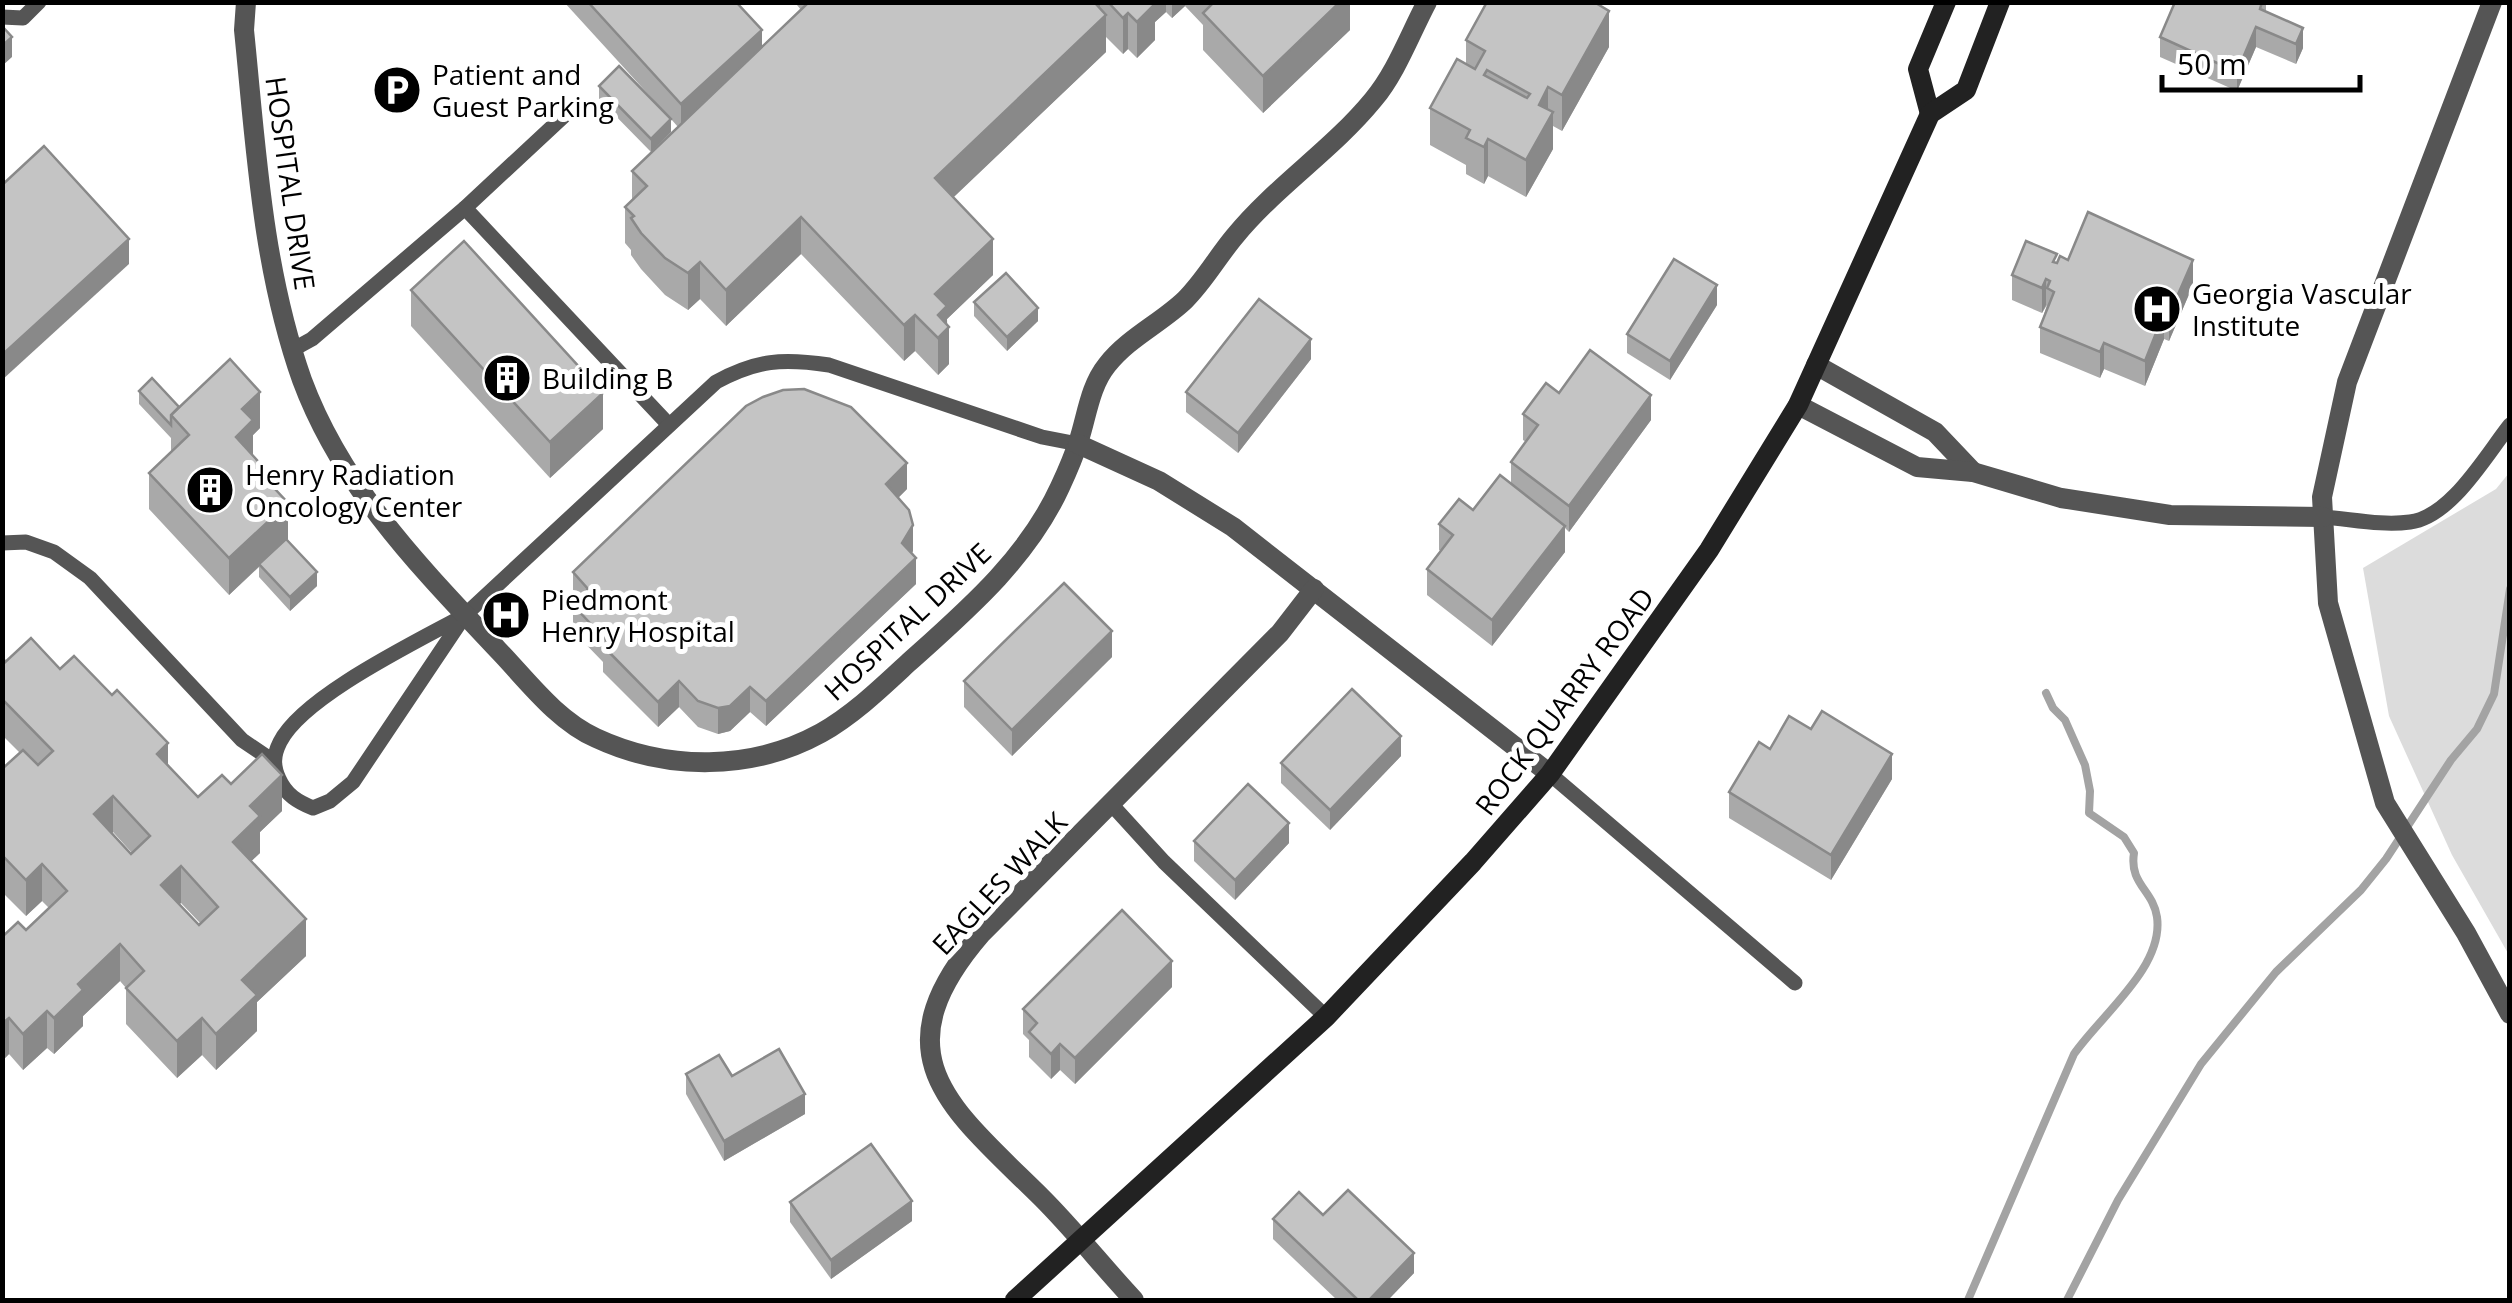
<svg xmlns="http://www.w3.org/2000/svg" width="2512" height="1303" viewBox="0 0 2512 1303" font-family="'Open Sans',sans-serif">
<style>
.green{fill:#dcdcdc}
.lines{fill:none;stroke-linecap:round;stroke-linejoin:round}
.stream{stroke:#a3a3a3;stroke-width:8}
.lane{stroke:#555;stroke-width:15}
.street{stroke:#555;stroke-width:20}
.secondary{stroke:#222;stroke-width:20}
.wall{fill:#a9a9a9;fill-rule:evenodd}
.shaded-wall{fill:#898989}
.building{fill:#c4c4c4;stroke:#898989;stroke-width:2.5;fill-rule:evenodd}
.labels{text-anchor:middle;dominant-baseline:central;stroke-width:10;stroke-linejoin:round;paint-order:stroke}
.poi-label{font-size:28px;fill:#000;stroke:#fff;text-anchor:start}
.street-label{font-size:28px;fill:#000;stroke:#fff}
</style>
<rect width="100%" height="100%" fill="#fff"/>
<polygon class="green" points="2509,473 2509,955 2452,855 2389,716 2363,568 2496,489"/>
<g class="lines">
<g class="stream">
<path d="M1968 1300 2074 1054C2102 1014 2164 967 2157 917 2153 890 2129 884 2134 853L2124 837 2089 813 2090 791 2085 765 2065 720 2053 708 2046 693"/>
<polyline points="2067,1300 2118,1200 2201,1064 2276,972 2361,890 2386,859 2451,760 2477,729 2494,694 2510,589"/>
</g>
<g class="lane">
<polyline points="2,17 23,18 39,2"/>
<polyline points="465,208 566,114"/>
<polyline points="292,350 312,339 465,208 669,425"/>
<path d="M2323 517C2351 519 2382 526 2410 522 2451 517 2486 455 2510 425"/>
<polyline points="2,543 26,542 54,552 90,578 242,740 273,761"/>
<path d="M465 615C418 641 303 696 280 742 273 756 273 766 279 779 286 795 298 802 313 808L330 801 353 782 465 615 716 382C757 360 782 358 829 365L1042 437 1078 444"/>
<polyline points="1550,774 1795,983"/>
<polyline points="1112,805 1164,862 1326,1017"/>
</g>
<g class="street">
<path d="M246 2 244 30C256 148 262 267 302 380 342 488 421 568 498 650 527 680 556 720 596 738 667 771 752 771 821 733 853 715 881 688 908 663 966 611 1027 559 1060 487 1067 472 1074 456 1079 440 1087 415 1090 386 1107 365 1128 338 1161 323 1185 300 1205 280 1218 256 1235 236 1276 186 1332 150 1373 100 1396 73 1410 34 1427 2"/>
<polyline points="2492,2 2347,382 2322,497 2328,603 2385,803 2466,933 2510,1014"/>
<polyline points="1816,365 1935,432 1973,472"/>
<polyline points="1798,405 1917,467 1973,472 2061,498 2170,515 2323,517"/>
<polyline points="1078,444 1159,481 1233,527 1550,774"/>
<path d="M1134 1300C1103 1267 1075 1231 1042 1198 951 1108 876 1056 981 934L1280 633 1314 589"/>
</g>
<g class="secondary">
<polyline points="1930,114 1918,69 1946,2"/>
<polyline points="1015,1300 1326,1017 1473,862 1550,774 1709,550 1798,405 1930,114 1966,90 2000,2"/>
</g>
</g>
<g class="wall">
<polygon points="564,2 736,2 762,48 801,10 797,5 797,2 1350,2 1350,30 1263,113 1203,50 1203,25 1185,6 1172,18 1166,12 1155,22 1155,40 1137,58 1128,49 1123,54 1106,37 1106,52 953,197 993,275 947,319 949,364 938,375 915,351 904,361 801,254 726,326 700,299 688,310 665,295 641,269 631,255 631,250 625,243 625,207 632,200 632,171 678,127 671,119 671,132 651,152 599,99 599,86 669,117"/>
<polygon points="2266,2 2266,12 2303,48 2296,64 2256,47 2237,91 2160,57 2160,37"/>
<polygon points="1466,40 1609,47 1562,131 1553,126 1553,149 1526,197 1488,176 1484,184 1466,174 1466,165 1430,145 1430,108 1466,63"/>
<polygon points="2068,260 2193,285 2169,341 2164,339 2145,386 2104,369 2100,378 2040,353 2040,327 2047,305 2042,313 2012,300 2012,275"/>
<polygon points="411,290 603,429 550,478 411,326"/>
<polygon points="974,302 1038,321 1007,351 974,316"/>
<polygon points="1717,305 1670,380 1627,353 1627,334"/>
<polygon points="1311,359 1238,453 1186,412 1186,392"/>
<polygon points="139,391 179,407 260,428 253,435 253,456 266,479 288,539 287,540 317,586 290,611 259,577 259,567 229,595 149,509 149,473 171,452 171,438 139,404"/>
<polygon points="1559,393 1651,420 1569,532 1565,528 1565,552 1492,646 1427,595 1427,569 1441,551 1439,550 1439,524 1473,510 1511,483 1511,462 1526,442 1523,440 1523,414"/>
<polygon points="907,489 898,498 913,551 912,553 916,584 766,726 750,712 730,731 718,734 698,727 679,707 658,727 603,672 603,662 573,631 573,605 576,602 573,598 573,572"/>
<path d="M2 656 7 661 60 669 168 766 198 797 231 784 282 811 260 832V853L251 861 306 956 257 1002V1031L216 1070 202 1055 177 1078 126 1024V988L120 981 83 1016V1026L54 1054 47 1048 23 1070 9 1054 4 1059 2 1057V937L26 930 49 908 42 901 26 916 2 892V769L20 753 2 735ZM113 832 132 853 131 854 112 834ZM181 903 200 923 199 925 179 904Z"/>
<polygon points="1112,657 1012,756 964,707 964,681"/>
<polygon points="1811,729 1892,779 1831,880 1729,818 1729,792 1770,749"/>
<polygon points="1401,756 1330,830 1281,783 1281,763"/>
<polygon points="1194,841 1289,843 1235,900 1194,861"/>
<polygon points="1172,987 1075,1084 1060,1070 1051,1079 1029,1057 1029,1040 1023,1034 1023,1009"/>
<polygon points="686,1074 732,1076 805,1114 724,1161 686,1094"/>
<polygon points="790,1202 912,1221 831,1279 790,1222"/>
<polygon points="1323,1215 1414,1273 1388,1300 1337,1300 1273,1239 1273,1219"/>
</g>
<g class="shaded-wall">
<polygon points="1092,2 1100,2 1100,21 1106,15 1106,52 935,215 935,178"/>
<polygon points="1146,2 1166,2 1166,12 1155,22 1155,40 1137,58 1137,22"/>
<polygon points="1172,2 1185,2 1185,6 1172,18"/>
<polygon points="1340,2 1350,2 1350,30 1263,113 1263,76"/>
<polygon points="1609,11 1609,47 1562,131 1562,95"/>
<polygon points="1128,13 1128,49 1123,54 1123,18"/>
<polygon points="2256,27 2256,47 2237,91 2237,72"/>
<polygon points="2303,28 2303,48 2296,64 2296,44"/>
<polygon points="762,30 762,56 681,130 681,104"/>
<polygon points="12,37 12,57 2,66 2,46"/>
<polygon points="1548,87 1548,120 1553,112 1553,149 1526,197 1526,160 1539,105"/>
<polygon points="671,119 671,132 651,152 651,139"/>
<polygon points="1488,139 1488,176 1484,184 1484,147"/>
<polygon points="801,217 801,254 726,326 726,290"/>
<polygon points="129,239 129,264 2,380 2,355"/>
<polygon points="993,239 993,275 947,319 947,329 949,327 949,364 938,375 938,328 935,294"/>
<polygon points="2193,260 2193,285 2169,341 2169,315"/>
<polygon points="700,262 700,299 688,310 688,273"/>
<polygon points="2046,279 2046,305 2042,313 2042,288"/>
<polygon points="1717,285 1717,305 1670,380 1670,361"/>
<polygon points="1038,308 1038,321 1007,351 1007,337"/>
<polygon points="2164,313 2164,339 2145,386 2145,361"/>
<polygon points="915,315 915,351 904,361 904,325"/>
<polygon points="1311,339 1311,359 1238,453 1238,433"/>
<polygon points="2104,343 2104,369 2100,378 2100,352"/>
<polygon points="260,392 260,428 253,435 253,457 236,437 242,409"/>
<polygon points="603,393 603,429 550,478 550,442"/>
<polygon points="1651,395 1651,420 1569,532 1569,506"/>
<polygon points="907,463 907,489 886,510 886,484"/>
<polygon points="288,503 288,539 229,595 229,558"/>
<polygon points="913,525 913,551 902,568 902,543"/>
<polygon points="1565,526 1565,552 1492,646 1492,620"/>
<polygon points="916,558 916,584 766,726 766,701"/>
<polygon points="317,572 317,586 290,611 290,597"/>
<polygon points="1112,631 1112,657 1012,756 1012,730"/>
<polygon points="679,681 679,707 658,727 658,702"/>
<polygon points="750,687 750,712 730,731 718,734 718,708"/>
<polygon points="1401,736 1401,756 1330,830 1330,810"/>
<polygon points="168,743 168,780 157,754"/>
<polygon points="1892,754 1892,779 1831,880 1831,855"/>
<polygon points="282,775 282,811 260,832 260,853 233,879 233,842 250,806"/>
<polygon points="113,796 113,832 94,851 94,814"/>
<polygon points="1289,823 1289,843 1235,900 1235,880"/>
<polygon points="42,864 42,901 26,916 26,880"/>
<polygon points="181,866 181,903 161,921 161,885"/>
<polygon points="306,919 306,956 257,1002 257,1031 216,1070 216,1034 242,980"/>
<polygon points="120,944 120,981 83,1016 83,1026 54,1054 54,1018 78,984"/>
<polygon points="1172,961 1172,987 1075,1084 1075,1058"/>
<polygon points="47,1011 47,1048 23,1070 23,1034"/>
<polygon points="9,1018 9,1054 4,1059 4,1022"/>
<polygon points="202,1018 202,1055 177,1078 177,1041"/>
<polygon points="1060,1044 1060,1070 1051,1079 1051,1054"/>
<polygon points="805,1094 805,1114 724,1161 724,1141"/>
<polygon points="912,1201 912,1221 831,1279 831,1260"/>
<polygon points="1414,1253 1414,1273 1388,1300 1369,1300"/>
</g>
<g class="building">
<polygon points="588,2 736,2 762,30 681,104"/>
<polygon points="809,2 1094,2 1106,15 935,178 993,239 935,294 947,306 938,315 949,327 938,338 915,315 904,325 801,217 726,290 700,262 688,273 665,258 641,233 631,218 634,216 625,207 647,186 632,171"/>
<polygon points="1108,2 1153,2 1155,4 1137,22 1128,13 1123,18"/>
<polygon points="1214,2 1340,2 1263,76 1203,13"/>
<path d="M1487 2H1594L1609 11 1562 95 1548 87 1539 105 1553 112 1526 160 1488 139 1484 147 1466 138 1470 130 1430 108 1457 59 1475 69 1485 51 1466 40ZM1487 70 1530 94 1527 98 1484 75Z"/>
<polygon points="2175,2 2262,2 2260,9 2303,28 2296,44 2256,27 2237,72 2160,37"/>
<polygon points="2,26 12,37 2,46"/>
<polygon points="619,66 671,119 651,139 599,86"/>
<polygon points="44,146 129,239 2,355 2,185"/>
<polygon points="2088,212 2193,260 2169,315 2164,313 2145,361 2104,343 2100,352 2040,327 2054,292 2047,288 2050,281 2046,279 2042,288 2012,275 2026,241 2057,254 2053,262 2057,263 2060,256 2068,260"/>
<polygon points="464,241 603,393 550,442 411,290"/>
<polygon points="1674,259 1717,285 1670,361 1627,334"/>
<polygon points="1006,273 1038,308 1007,337 974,302"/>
<polygon points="1259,299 1311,339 1238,433 1186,392"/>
<polygon points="1590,350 1651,395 1569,506 1511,462 1538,425 1523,414 1546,383 1559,393"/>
<polygon points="230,359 260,392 242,409 253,420 236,437 266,470 261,474 288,503 229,558 149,473 189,435 171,415"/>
<polygon points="152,378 179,407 171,415 171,425 139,391"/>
<polygon points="804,389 851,407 907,463 886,484 909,510 913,525 902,543 916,558 766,701 750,687 730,706 718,708 698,701 679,681 658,702 603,646 608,642 573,605 588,589 573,572 746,406 763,397 783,390"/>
<polygon points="1500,475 1565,526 1492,620 1427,569 1453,535 1439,524 1459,499 1473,510"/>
<polygon points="286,539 317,572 290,597 259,564"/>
<polygon points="1064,583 1112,631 1012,730 964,681"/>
<path d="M31 638 60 669 74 656 112 695 117 690 168 743 157 754 198 797 222 775 231 784 262 754 282 775 250 806 260 816 233 842 306 919 242 980 257 995 216 1034 202 1018 177 1041 126 988 144 971 120 944 78 984 83 990 54 1018 47 1011 23 1034 9 1018 4 1022 2 1021V937L18 922 26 930 67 891 42 864 26 880 2 855V769L23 750 38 765 53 751 2 699V665ZM113 796 150 836 131 854 94 814ZM181 866 218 907 199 925 161 885Z"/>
<polygon points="1352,689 1401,736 1330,810 1281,763"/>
<polygon points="1822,711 1892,754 1831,855 1729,792 1759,742 1770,749 1789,716 1811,729"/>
<polygon points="1248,784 1289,823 1235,880 1194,841"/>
<polygon points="1122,910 1172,961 1075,1058 1060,1044 1051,1054 1029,1032 1037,1023 1023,1009"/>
<polygon points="779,1049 805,1094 724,1141 686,1074 719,1055 732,1076"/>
<polygon points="871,1144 912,1201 831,1260 790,1202"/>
<polygon points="1348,1190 1414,1253 1369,1300 1358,1300 1273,1219 1299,1192 1323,1215"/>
</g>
<defs>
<g id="parking-disc" transform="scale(2.5)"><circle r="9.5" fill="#000" stroke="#fff"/><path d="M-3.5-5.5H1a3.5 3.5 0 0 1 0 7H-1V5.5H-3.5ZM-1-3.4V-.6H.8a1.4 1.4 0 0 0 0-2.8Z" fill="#fff"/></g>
<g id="hospital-disc" transform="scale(2.5)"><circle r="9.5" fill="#000" stroke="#fff"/><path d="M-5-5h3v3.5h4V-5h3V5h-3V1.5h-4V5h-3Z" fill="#fff"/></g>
<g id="building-disc" transform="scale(2.5)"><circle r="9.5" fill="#000" stroke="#fff"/><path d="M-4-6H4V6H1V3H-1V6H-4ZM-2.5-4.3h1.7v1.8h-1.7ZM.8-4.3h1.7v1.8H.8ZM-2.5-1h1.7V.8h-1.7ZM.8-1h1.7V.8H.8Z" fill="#fff"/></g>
</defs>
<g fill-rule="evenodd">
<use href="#parking-disc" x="397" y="90"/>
<use href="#hospital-disc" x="2157" y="309"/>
<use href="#building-disc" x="507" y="378"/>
<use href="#building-disc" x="210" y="490"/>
<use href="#hospital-disc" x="506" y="615"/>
</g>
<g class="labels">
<g class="poi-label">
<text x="432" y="74">Patient and<tspan x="432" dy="32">Guest Parking</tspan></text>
<text x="2192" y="293">Georgia Vascular<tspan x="2192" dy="32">Institute</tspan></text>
<text x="542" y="378">Building B</text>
<text x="245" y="474">Henry Radiation<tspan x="245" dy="32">Oncology Center</tspan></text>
<text x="541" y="599">Piedmont<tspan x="541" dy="32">Henry Hospital</tspan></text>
</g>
<g class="street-label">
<text transform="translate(291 183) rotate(82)">HOSPITAL DRIVE</text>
<text transform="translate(907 621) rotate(-43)">HOSPITAL DRIVE</text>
<text transform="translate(1564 701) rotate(-53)">ROCK QUARRY ROAD</text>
<text transform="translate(999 883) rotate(-47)">EAGLES WALK</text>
</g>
</g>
<rect width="2512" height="1303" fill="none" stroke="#000000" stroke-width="10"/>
<path d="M2162 75v15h198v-15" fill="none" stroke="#000000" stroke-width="5"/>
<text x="2177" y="75" font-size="30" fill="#000000" stroke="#ffffff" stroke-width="8" paint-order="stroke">50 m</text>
</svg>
